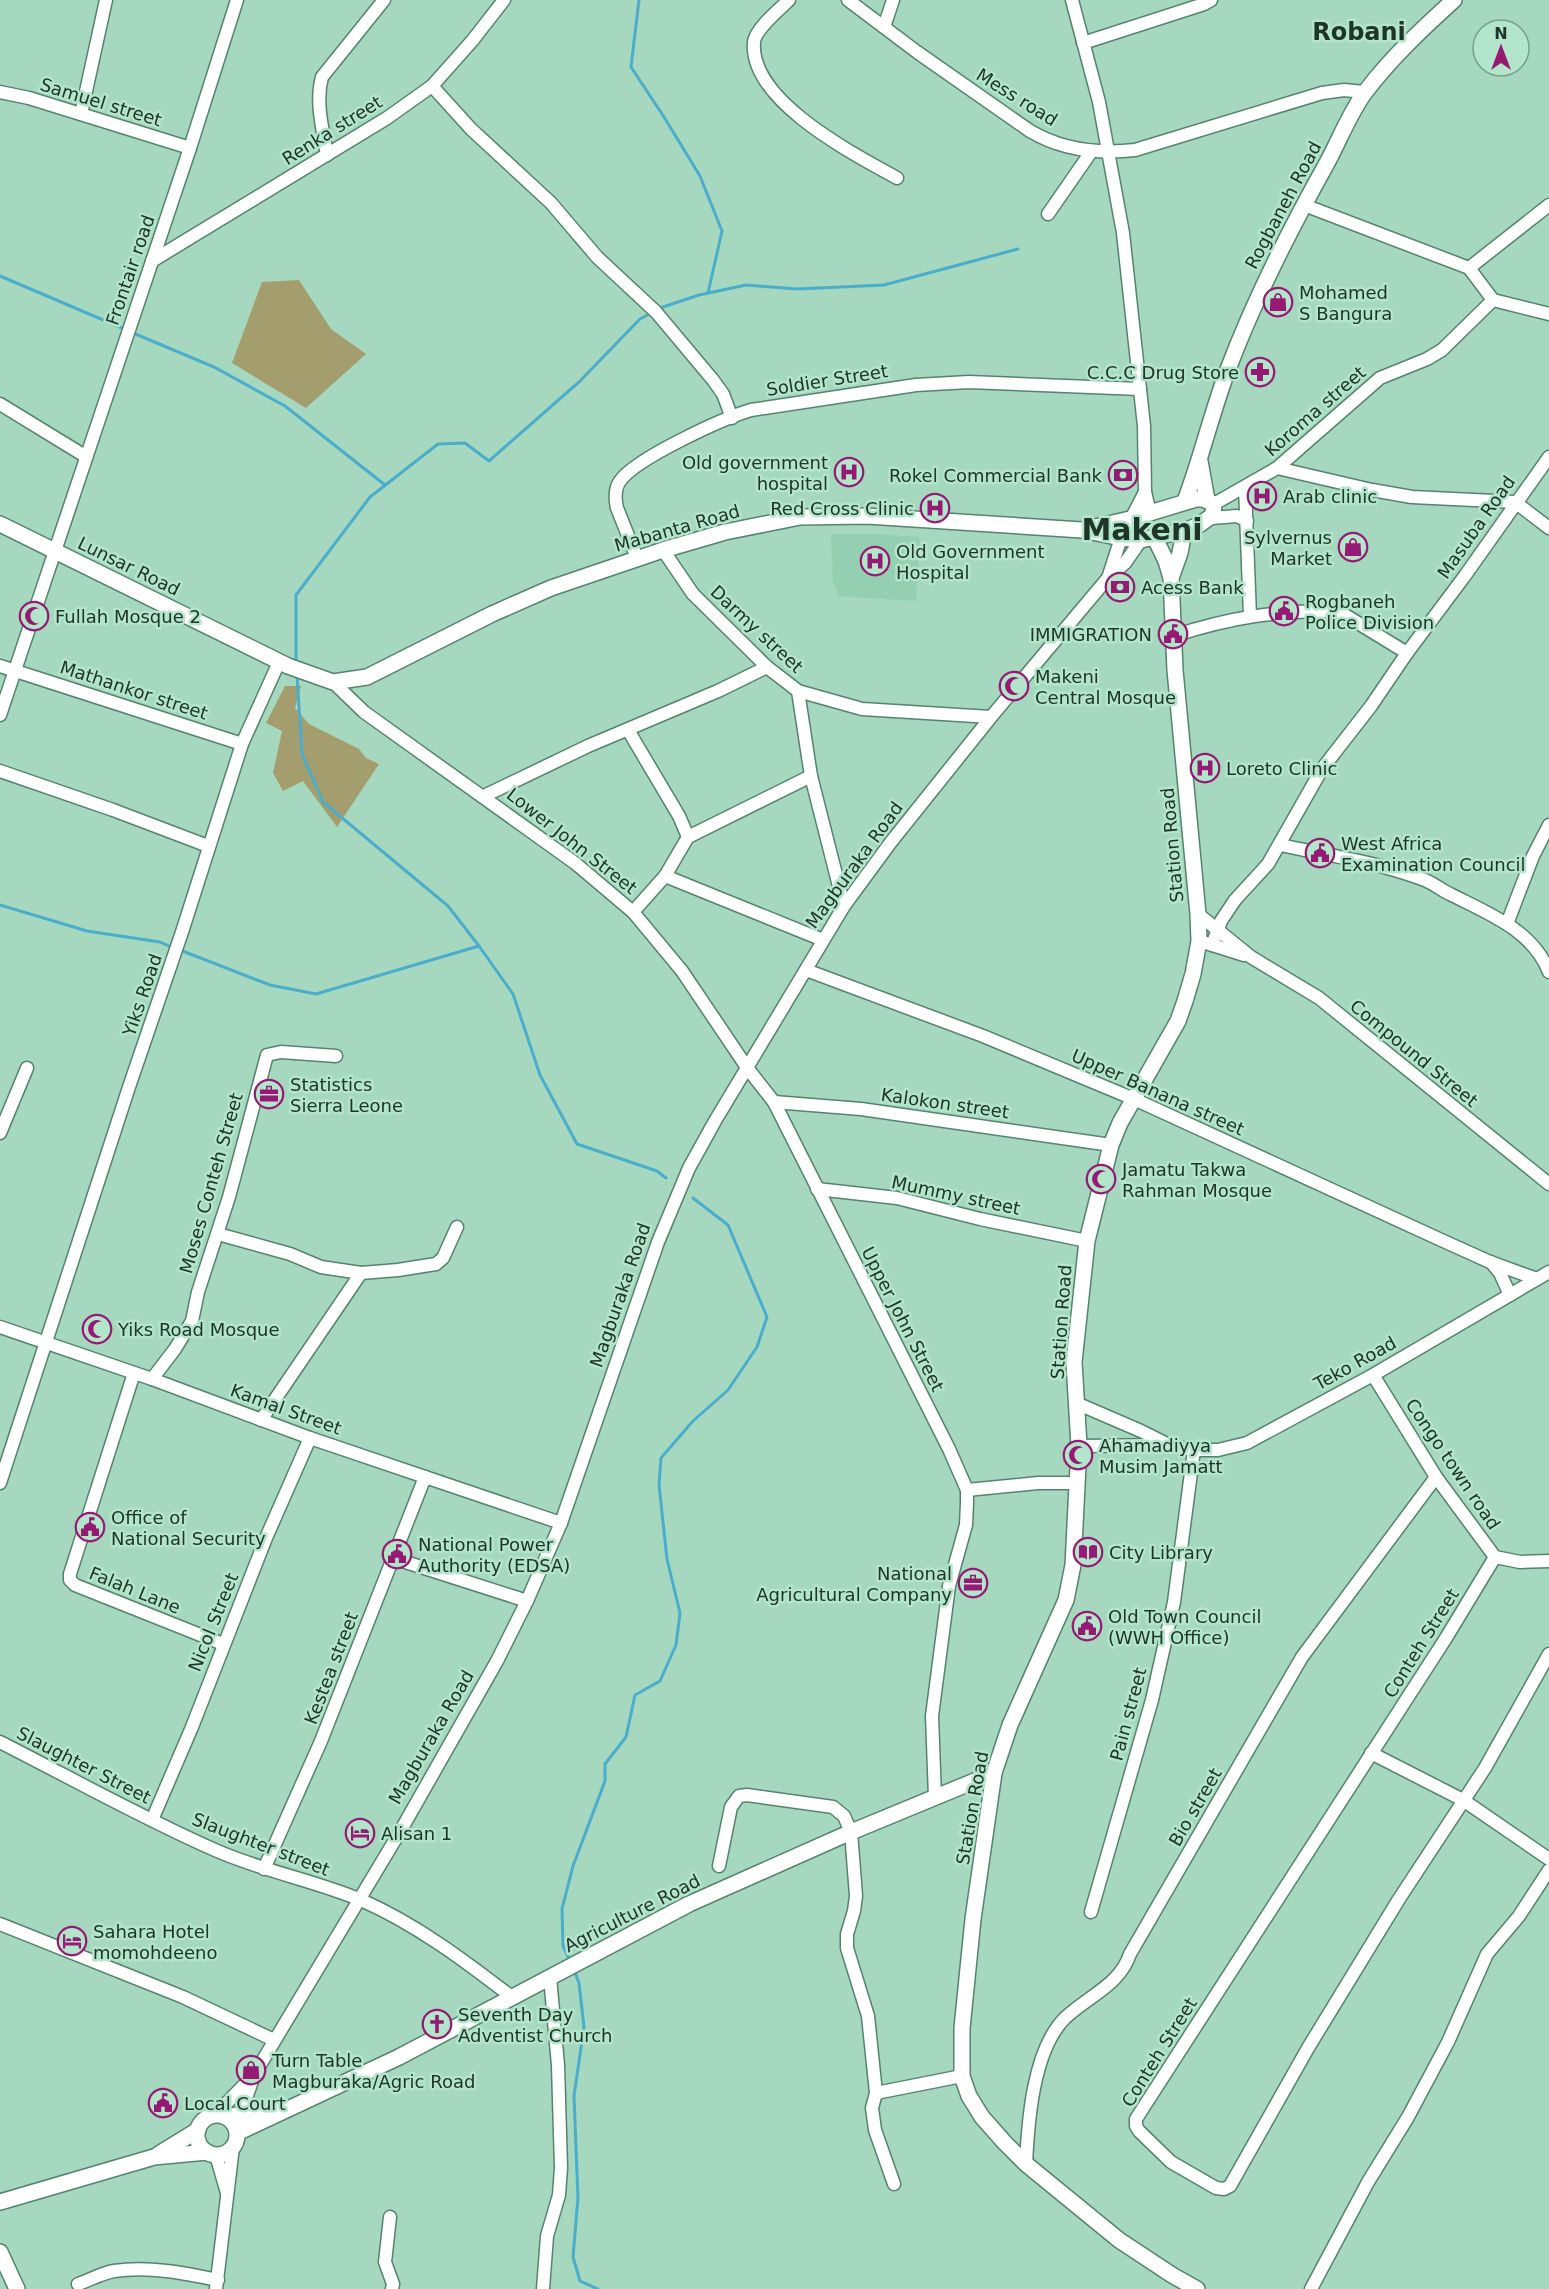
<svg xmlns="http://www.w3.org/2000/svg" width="1549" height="2289" viewBox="0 0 1549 2289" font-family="'DejaVu Sans',sans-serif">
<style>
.built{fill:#95cfb1}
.green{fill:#a49e6e}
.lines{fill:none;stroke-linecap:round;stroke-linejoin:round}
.stream{stroke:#4badcc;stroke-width:3}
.minor-casing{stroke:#54846d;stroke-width:15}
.major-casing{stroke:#54846d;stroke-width:18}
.minor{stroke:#fff;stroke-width:12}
.major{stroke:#fff;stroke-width:15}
.labels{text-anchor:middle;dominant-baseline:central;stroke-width:5;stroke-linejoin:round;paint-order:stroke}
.street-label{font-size:18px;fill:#20352a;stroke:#b2e5ca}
.poi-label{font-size:18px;fill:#20352a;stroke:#b2e5ca;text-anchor:start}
.district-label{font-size:24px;font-weight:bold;fill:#20352a;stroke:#b2e5ca}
.town-label{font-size:30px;font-weight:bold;fill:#20352a;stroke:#b2e5ca}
</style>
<rect width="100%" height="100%" fill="#a5d8be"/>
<polygon class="built" points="831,534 878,534 920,537 916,601 838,596 837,588 833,584"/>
<g class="green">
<polygon points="299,280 331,329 366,354 306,408 232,363 262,282"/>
<polygon points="285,686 301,686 295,708 309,724 359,749 366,758 379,764 337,827 303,781 283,791 273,773 282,731 266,723"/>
</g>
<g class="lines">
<g class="stream">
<polyline points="639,0 631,67 664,117 700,176 722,231 708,293"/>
<polyline points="0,276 122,328"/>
<polyline points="657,309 699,295 746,285 797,289 884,285 1018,249"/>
<polyline points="133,333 214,367 285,406 385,485"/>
<polyline points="296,663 296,595 370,497 438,444 465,443 489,461 579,382 640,319 651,313"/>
<polyline points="297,676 302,754 323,802 448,906 479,946 513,994 540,1075 577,1144 657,1171 666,1178"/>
<polyline points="0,905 87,931 160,942 171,947"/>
<polyline points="180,950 270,985 316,994 479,946"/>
<polyline points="570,1961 563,1946 562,1909 573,1866 605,1781 605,1764 626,1737 635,1695 660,1681 676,1645 680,1613 667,1559 659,1485 661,1458 693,1421 728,1390 757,1347 767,1317 728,1225 693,1198"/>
<polyline points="574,1970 579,1983 584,2027 574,2096 578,2198 573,2257 580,2281 598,2289"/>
</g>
<g class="minor-casing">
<g id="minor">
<path d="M789 0C780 9 755 29 754 42 749 101 854 154 897 178"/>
<path d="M848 0 917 52 1030 131C1062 150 1099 154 1135 150L1322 93 1344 90 1364 92"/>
<polyline points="1072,0 1099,102 1123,233 1144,426 1145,492 1150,513"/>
<polyline points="884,27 893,0"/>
<polyline points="1083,43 1204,4 1211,0"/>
<polyline points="432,86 471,129 551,203 597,257 656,312 713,380 723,394 732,418"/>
<polyline points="0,92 29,98 190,148"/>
<polyline points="81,114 106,0"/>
<path d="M327 155C323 130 315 102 322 77L384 0"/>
<polyline points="1304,205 1469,268 1493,300 1549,314"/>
<polyline points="1048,214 1091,152"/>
<polyline points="152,261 387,118 432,86 472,41 504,0"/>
<polyline points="1469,268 1549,205"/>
<polyline points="0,404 85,456"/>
<polyline points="1277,468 1372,490 1412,497 1515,502 1549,528"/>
<polyline points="1245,487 1250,616"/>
<polyline points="1214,504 1277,468 1380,378 1427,359 1442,350 1493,300"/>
<polyline points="1211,518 1237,516 1247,521"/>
<polyline points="663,550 693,594 767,667 798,691 862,709 991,717"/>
<path d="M637 558 617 508C615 499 615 488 620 481 636 458 724 418 751 410L916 385 969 382 1140 389"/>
<polyline points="1108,578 1121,538 1145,492"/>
<path d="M1173 636C1232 617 1273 611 1335 611L1345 615 1407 653"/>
<polyline points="0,666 242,744"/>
<polyline points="333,682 364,712 575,863 633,912 682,971 748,1069 774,1102 949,1449 967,1490 967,1503 966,1525 949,1586 932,1716 935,1797"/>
<polyline points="798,691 811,776 844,906"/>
<polyline points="0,715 190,148 237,0"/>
<polyline points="628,730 679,816 688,837"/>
<polyline points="0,771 113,810 208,846"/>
<polyline points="484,796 588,746 718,691 767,667"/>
<path d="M1280 845C1327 855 1377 862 1422 879 1432 882 1441 890 1450 894 1487 913 1533 930 1549 972"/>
<polyline points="665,876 823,940"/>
<polyline points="633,912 665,876 688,837 811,776"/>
<polyline points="1198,914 1251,957 1319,998 1549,1184"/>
<polyline points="1507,924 1533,856 1549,825"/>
<polyline points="1206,943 1244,955"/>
<polyline points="1212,945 1221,921 1235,900 1268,864 1322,769 1371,706 1407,653 1464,577 1549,457"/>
<polyline points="806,970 983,1036 1134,1099 1439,1239 1490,1262 1537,1279"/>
<polyline points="774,1102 861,1109 1111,1145"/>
<polyline points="0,1133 27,1068"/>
<polyline points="817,1189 897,1198 980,1219 1087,1241"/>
<polyline points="218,1234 290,1254 321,1267 361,1273 398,1270 436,1264 443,1258 457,1227"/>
<polyline points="1491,1262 1500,1273 1510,1295"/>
<polyline points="0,1327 152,1379 310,1438 561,1523"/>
<polyline points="134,1373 70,1574 70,1580 75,1585 223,1644"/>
<polyline points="1373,1375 1436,1477 1495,1557 1520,1562 1549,1561"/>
<polyline points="152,1379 175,1349 192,1321 198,1292 229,1197 267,1055 281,1052 336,1056"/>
<polyline points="1076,1403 1141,1431 1167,1444"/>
<polyline points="261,1420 361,1273"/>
<polyline points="1079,1446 1168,1445 1194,1450 1218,1450 1247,1443 1373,1375 1549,1272"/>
<polyline points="0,1483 129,1087 182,932 242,744 279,662"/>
<polyline points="967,1490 1038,1483 1078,1483"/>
<polyline points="1495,1557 1446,1638 1136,2119 1136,2126 1139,2131 1171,2162 1216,2188 1224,2189 1230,2186 1308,2048 1399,1899 1485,1768 1549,1654"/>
<polyline points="393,1558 527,1601"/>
<path d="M0 1742C71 1778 142 1818 215 1850 262 1871 313 1880 361 1900 416 1924 465 1961 513 1998"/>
<polyline points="1371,1753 1463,1800 1549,1859"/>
<polyline points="152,1820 192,1727 266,1538 310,1438"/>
<polyline points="719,1866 731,1807 739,1796 747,1795 833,1807 844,1816 851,1832 856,1896 854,1911 847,1934 847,1948 868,2016 876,2093 872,2108 875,2130 894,2184"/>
<polyline points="264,1869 321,1741 425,1477"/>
<polyline points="1091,1912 1152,1700 1174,1602 1194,1450"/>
<polyline points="0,1924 183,1997 274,2040"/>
<polyline points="876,2093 962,2076"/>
<polyline points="215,2115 253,2076"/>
<polyline points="236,2128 254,2075 401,1830 497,1661 527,1601 561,1523 658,1242 689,1168 715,1121 844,906 891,842 991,717 1107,579 1125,563 1141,540"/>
<polyline points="216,2155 227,2193"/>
<path d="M1026 2164C1028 2121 1033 2050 1065 2018 1088 1996 1120 1985 1130 1954L1302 1657 1436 1477"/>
<polyline points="390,2217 385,2262 393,2284 392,2289"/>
<path d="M78 2284C90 2280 102 2273 114 2271 149 2266 184 2273 218 2280"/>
<polyline points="216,2289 233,2147"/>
<polyline points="543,2289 547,2236 559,2195 561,2168 558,2065 550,1977"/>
<polyline points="1311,2289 1368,2182 1408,2117 1448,2042 1487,1954 1519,1916 1549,1870"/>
</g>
</g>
<g class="major-casing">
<g id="major">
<polyline points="1200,461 1207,500"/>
<path d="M1185 501C1201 459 1211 415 1227 372 1254 300 1289 231 1327 163 1339 141 1351 110 1366 91 1391 58 1423 28 1454 0"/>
<polyline points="0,524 288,666 333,682 367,677 492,614 551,588 663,550 725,532 800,517 867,516 1082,530 1121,538 1141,540 1184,531 1199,525 1213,515 1214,504 1203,499 1196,499 1130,519 1082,530"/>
<polyline points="1155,538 1166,561 1171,578 1175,670 1198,914 1199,941 1193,974 1185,1001 1178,1021 1120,1123 1111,1145 1087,1241 1074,1362 1079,1446 1073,1565 1066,1600 1010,1725 994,1773 973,1919 962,2028 962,2076 969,2096 982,2117 1005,2143 1026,2164 1119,2240 1172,2275 1197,2289"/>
<polyline points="1171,578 1180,553 1184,531"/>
<circle cx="217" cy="2135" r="20"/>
<polyline points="226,2117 278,2108"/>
<polyline points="237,2133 399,2057 689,1904 851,1832 994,1773"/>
<polyline points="159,2154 198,2130"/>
<polyline points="0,2202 154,2157 207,2152"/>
<polyline points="0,2252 17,2289"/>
</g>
</g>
<use href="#minor" class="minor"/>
<use href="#major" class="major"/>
</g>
<defs>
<g id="shop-ring" transform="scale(1.5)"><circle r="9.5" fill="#b2e5ca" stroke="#961a74" stroke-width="1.5"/><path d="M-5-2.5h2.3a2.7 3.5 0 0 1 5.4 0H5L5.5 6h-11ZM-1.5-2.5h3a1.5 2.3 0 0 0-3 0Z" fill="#961a74"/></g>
<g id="pharmacy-ring" transform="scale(1.5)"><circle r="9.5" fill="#b2e5ca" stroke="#961a74" stroke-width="1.5"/><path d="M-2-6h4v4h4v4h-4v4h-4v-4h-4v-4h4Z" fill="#961a74"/></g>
<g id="hospital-ring" transform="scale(1.5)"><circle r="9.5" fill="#b2e5ca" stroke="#961a74" stroke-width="1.5"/><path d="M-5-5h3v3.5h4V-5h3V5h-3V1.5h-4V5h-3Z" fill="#961a74"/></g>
<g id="bank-ring" transform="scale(1.5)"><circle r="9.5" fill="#b2e5ca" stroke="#961a74" stroke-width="1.5"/><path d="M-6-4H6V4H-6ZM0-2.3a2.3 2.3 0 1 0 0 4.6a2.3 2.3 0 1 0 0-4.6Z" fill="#961a74"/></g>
<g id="civic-ring" transform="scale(1.5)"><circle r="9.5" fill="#b2e5ca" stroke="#961a74" stroke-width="1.5"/><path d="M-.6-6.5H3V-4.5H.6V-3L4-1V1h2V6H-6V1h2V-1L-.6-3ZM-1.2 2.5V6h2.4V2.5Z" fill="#961a74"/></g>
<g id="mosque-ring" transform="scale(1.5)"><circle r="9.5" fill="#b2e5ca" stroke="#961a74" stroke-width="1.5"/><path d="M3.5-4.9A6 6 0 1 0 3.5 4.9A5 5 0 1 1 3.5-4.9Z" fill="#961a74"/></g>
<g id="office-ring" transform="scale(1.5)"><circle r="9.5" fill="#b2e5ca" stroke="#961a74" stroke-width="1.5"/><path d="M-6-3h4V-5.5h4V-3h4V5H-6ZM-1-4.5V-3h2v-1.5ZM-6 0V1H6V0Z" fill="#961a74"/></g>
<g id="library-ring" transform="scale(1.5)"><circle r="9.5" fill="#b2e5ca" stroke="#961a74" stroke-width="1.5"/><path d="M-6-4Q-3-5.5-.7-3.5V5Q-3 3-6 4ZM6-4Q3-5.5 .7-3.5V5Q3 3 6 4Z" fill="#961a74"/></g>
<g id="hotel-ring" transform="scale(1.5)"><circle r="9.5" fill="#b2e5ca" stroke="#961a74" stroke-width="1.5"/><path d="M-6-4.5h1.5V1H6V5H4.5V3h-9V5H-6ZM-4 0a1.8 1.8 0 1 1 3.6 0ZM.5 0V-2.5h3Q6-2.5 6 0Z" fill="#961a74"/></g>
<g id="church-ring" transform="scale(1.5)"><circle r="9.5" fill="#b2e5ca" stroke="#961a74" stroke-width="1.5"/><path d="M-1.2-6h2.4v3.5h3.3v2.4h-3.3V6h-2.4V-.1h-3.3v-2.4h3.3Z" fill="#961a74"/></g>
</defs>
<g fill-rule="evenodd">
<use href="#shop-ring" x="1278" y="302"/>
<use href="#pharmacy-ring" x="1260" y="372"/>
<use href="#hospital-ring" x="849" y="472"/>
<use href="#bank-ring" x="1123" y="475"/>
<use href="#hospital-ring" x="1262" y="496"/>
<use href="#hospital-ring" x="935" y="508"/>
<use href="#shop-ring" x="1353" y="547"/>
<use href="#hospital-ring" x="875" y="561"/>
<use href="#bank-ring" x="1120" y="587"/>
<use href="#civic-ring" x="1284" y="611"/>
<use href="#mosque-ring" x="34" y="616"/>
<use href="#civic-ring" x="1173" y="634"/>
<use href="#mosque-ring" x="1014" y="686"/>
<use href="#hospital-ring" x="1205" y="768"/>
<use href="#civic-ring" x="1320" y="853"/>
<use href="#office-ring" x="269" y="1094"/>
<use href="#mosque-ring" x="1101" y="1179"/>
<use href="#mosque-ring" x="97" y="1329"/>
<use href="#mosque-ring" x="1078" y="1455"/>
<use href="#civic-ring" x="90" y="1527"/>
<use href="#library-ring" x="1088" y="1552"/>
<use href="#civic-ring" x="397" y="1554"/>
<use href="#office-ring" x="973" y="1583"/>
<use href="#civic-ring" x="1087" y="1626"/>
<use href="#hotel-ring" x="360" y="1833"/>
<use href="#hotel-ring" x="72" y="1941"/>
<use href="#church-ring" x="437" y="2024"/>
<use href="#shop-ring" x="251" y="2070"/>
<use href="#civic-ring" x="163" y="2103"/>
</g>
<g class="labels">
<g class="street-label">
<text transform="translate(1017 97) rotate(32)">Mess road</text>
<text transform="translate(101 102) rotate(17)">Samuel street</text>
<text transform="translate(332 130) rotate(-32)">Renka street</text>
<text transform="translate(1283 205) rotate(-62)">Rogbaneh Road</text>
<text transform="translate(130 270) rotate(-71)">Frontair road</text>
<text transform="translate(827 380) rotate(-9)">Soldier Street</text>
<text transform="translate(1315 411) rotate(-41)">Koroma street</text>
<text transform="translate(1476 527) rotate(-55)">Masuba Road</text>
<text transform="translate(677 528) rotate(-16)">Mabanta Road</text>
<text transform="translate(129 566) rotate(26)">Lunsar Road</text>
<text transform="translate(757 629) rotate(43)">Darmy street</text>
<text transform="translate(134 690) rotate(18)">Mathankor street</text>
<text transform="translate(572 841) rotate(38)">Lower John Street</text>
<text transform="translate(1172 845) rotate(-95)">Station Road</text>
<text transform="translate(854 865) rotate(-54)">Magburaka Road</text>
<text transform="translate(142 995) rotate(-71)">Yiks Road</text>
<text transform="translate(1414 1053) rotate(39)">Compound Street</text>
<text transform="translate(1158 1092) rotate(24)">Upper Banana street</text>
<text transform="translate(945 1103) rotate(8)">Kalokon street</text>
<text transform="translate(211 1183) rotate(-74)">Moses Conteh Street</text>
<text transform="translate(956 1195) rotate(12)">Mummy street</text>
<text transform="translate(620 1295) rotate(-71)">Magburaka Road</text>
<text transform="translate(903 1319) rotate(63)">Upper John Street</text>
<text transform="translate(1061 1322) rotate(-86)">Station Road</text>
<text transform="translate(1355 1363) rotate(-29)">Teko Road</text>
<text transform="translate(286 1409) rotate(20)">Kamal Street</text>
<text transform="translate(1453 1464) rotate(56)">Congo town road</text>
<text transform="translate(135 1590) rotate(22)">Falah Lane</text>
<text transform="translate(213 1622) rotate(-68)">Nicol Street</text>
<text transform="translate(1421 1643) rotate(-58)">Conteh Street</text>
<text transform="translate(331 1668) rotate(-69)">Kestea street</text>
<text transform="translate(1128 1714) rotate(-75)">Pain street</text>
<text transform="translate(431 1737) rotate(-60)">Magburaka Road</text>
<text transform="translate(84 1765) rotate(27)">Slaughter Street</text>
<text transform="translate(1195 1807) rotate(-60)">Bio street</text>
<text transform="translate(972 1808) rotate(-80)">Station Road</text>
<text transform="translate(261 1844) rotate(21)">Slaughter street</text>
<text transform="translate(632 1913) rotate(-27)">Agriculture Road</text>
<text transform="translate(1159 2052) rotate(-58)">Conteh Street</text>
</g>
<g class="poi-label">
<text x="1299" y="292">Mohamed<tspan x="1299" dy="21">S Bangura</tspan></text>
<text x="1239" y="372" text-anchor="end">C.C.C Drug Store</text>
<text x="828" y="462" text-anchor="end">Old government<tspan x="828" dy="21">hospital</tspan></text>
<text x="1102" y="475" text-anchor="end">Rokel Commercial Bank</text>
<text x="1283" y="496">Arab clinic</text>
<text x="914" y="508" text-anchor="end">Red Cross Clinic</text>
<text x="1332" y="537" text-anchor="end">Sylvernus<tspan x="1332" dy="21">Market</tspan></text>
<text x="896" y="551">Old Government<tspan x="896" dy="21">Hospital</tspan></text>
<text x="1141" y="587">Acess Bank</text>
<text x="1305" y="601">Rogbaneh<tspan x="1305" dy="21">Police Division</tspan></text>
<text x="55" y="616">Fullah Mosque 2</text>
<text x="1152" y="634" text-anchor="end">IMMIGRATION</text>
<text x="1035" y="676">Makeni<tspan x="1035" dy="21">Central Mosque</tspan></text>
<text x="1226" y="768">Loreto Clinic</text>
<text x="1341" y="843">West Africa<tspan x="1341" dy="21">Examination Council</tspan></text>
<text x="290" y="1084">Statistics<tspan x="290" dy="21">Sierra Leone</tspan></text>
<text x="1122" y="1169">Jamatu Takwa<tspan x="1122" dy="21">Rahman Mosque</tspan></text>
<text x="118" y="1329">Yiks Road Mosque</text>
<text x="1099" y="1445">Ahamadiyya<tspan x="1099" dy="21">Musim Jamatt</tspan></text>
<text x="111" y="1517">Office of<tspan x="111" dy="21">National Security</tspan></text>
<text x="418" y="1544">National Power<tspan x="418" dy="21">Authority (EDSA)</tspan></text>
<text x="1109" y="1552">City Library</text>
<text x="952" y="1573" text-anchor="end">National<tspan x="952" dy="21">Agricultural Company</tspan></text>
<text x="1108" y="1616">Old Town Council<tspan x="1108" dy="21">(WWH Office)</tspan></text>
<text x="381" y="1833">Alisan 1</text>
<text x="93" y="1931">Sahara Hotel<tspan x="93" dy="21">momohdeeno</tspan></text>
<text x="458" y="2014">Seventh Day<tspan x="458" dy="21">Adventist Church</tspan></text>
<text x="272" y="2060">Turn Table<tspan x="272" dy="21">Magburaka/Agric Road</tspan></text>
<text x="184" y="2103">Local Court</text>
</g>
<g class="district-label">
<text x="1359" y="32">Robani</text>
</g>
<g class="town-label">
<text x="1142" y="529">Makeni</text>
</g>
</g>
<g transform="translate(1501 48)"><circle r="28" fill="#b2e5ca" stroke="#789f8a" stroke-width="1.5"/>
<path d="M0-4.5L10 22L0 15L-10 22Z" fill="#961a74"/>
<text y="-9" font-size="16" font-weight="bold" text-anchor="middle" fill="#20352a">N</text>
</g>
</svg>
